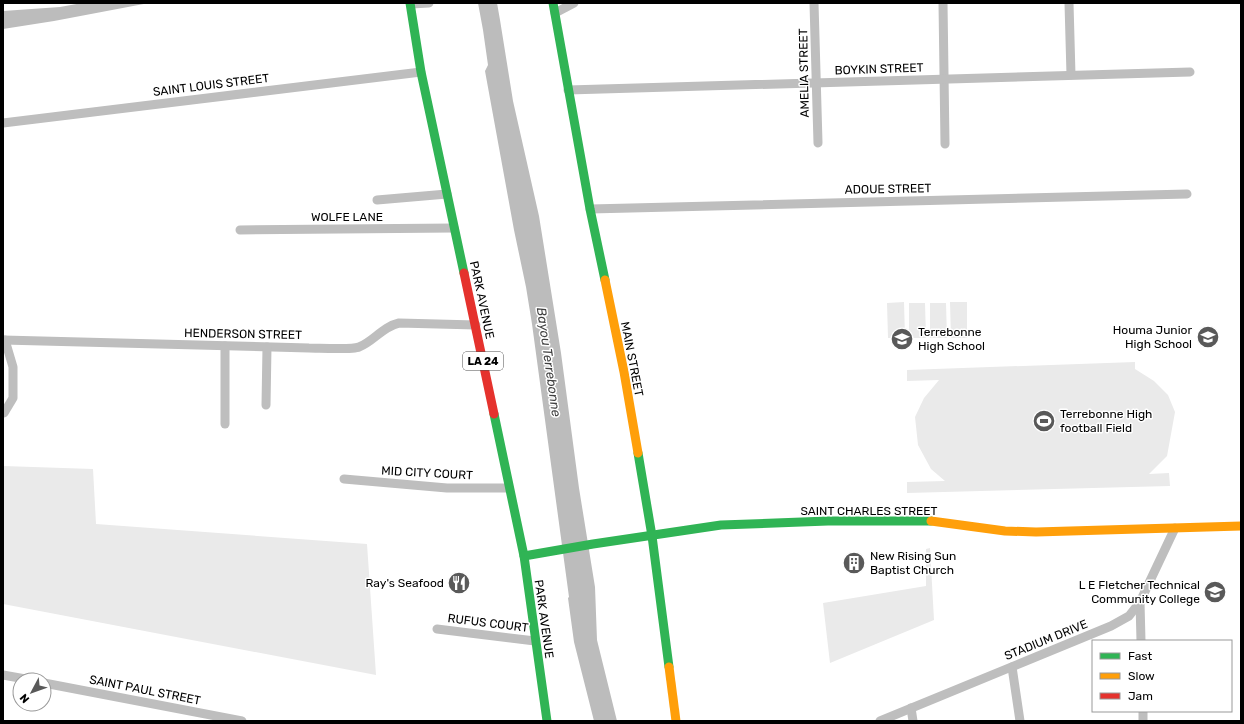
<svg xmlns="http://www.w3.org/2000/svg" width="1244" height="724" viewBox="0 0 1244 724" font-family="Rubik,sans-serif">
<style>
.green{fill:#eaeaea}
.water{fill:#bcbcbc}
.lines{fill:none;stroke-linecap:round;stroke-linejoin:round}
.street{stroke:#bebebe;stroke-width:9}
.fast{stroke:#30b455;stroke-width:9}
.slow{stroke:#ff9f0a;stroke-width:9}
.jam{stroke:#e5322d;stroke-width:9}
.labels{text-anchor:middle;dominant-baseline:central;stroke-width:3;stroke-linejoin:round;paint-order:stroke}
.shield{fill:#fff;stroke:#4c4c4c;stroke-width:1}
.shield-label{font-size:11px;font-weight:bold;fill:#000}
.street-label{font-size:12px;fill:#000;stroke:#fff}
.poi-label{font-size:12px;fill:#000;stroke:#fff;text-anchor:end}
.water-label{font-size:13px;font-style:italic;fill:#404040;stroke:#fff}
</style>
<rect width="100%" height="100%" fill="#fff"/>
<g class="green">
<polygon points="904,302 905,338 888,338 887,303"/>
<polygon points="967,302 967,338 951,338 950,302"/>
<polygon points="909,303 925,303 926,338 909,338"/>
<polygon points="930,303 946,303 947,338 930,338"/>
<polygon points="1135,362 1135,369 1154,381 1168,395 1175,412 1167,456 1149,474 1169,473 1170,486 907,493 907,482 945,481 931,469 918,445 915,417 924,398 939,380 907,381 907,370"/>
<polygon points="3,466 93,469 96,524 367,544 376,675 3,604"/>
<polygon points="930,548 934,620 830,663 823,603 926,586 926,549"/>
</g>
<g class="water">
<polygon points="82,3 149,3 54,21 3,29 3,11 60,7"/>
<polygon points="478,3 497,3 500,20 513,101 539,216 561,353 579,488 595,587 597,640 617,721 594,721 574,642 568,598 569,597 532,324 526,287 514,230 485,71 488,65 483,30"/>
</g>
<g class="lines">
<g class="street">
<polyline points="814,3 818,143"/>
<polyline points="943,3 945,144"/>
<polyline points="1069,3 1071,75"/>
<polyline points="411,4 429,3"/>
<polyline points="555,13 574,3"/>
<polyline points="568,90 1190,72"/>
<polyline points="3,123 421,72"/>
<polyline points="377,200 447,194"/>
<polyline points="590,209 1187,194"/>
<polyline points="240,230 454,228"/>
<path d="M3 340 309 348C319 348 352 350 359 347 374 341 382 327 399 323L476 325"/>
<polyline points="225,346 225,424"/>
<polyline points="266,405 267,347"/>
<polyline points="4,413 13,398 13,367 5,340"/>
<polyline points="344,479 447,488 509,488"/>
<polyline points="1140,602 1141,641"/>
<polyline points="437,629 535,641"/>
<polyline points="1012,667 1020,721"/>
<polyline points="3,675 31,680"/>
<polyline points="44,683 242,721"/>
<polyline points="911,708 913,721"/>
<polyline points="1143,711 1143,721"/>
<polyline points="880,721 1111,626 1129,616 1140,602 1175,528"/>
</g>
<g class="fast">
<polyline points="410,3 421,72 464,273"/>
<polyline points="553,3 590,209 605,280"/>
<polyline points="494,414 524,556 547,721"/>
<polyline points="638,453 652,536 669,667"/>
<polyline points="524,556 593,544 721,525 828,521 931,521"/>
</g>
<g class="slow">
<polyline points="605,280 624,372 638,453"/>
<polyline points="931,521 1005,531 1036,532 1241,526"/>
<polyline points="669,667 676,721"/>
</g>
<polyline class="jam" points="464,273 494,414"/>
</g>
<defs>
<g id="school-disc" transform="scale(1.15)"><circle r="9.5" fill="#595959" stroke="#fff"/><path d="M0-5L7-2L0 1L-7-2ZM-4 1L0 2.5L4 1V4Q0 6-4 4Z" fill="#fff"/></g>
<g id="stadium-disc" transform="scale(1.15)"><circle r="9.5" fill="#595959" stroke="#fff"/><path d="M0-5a6.5 5 0 1 0 0 10a6.5 5 0 1 0 0-10ZM-3.5-1.8h7v3.6h-7Z" fill="#fff"/></g>
<g id="building-disc" transform="scale(1.15)"><circle r="9.5" fill="#595959" stroke="#fff"/><path d="M-4-6H4V6H1V3H-1V6H-4ZM-2.5-4.3h1.7v1.8h-1.7ZM.8-4.3h1.7v1.8H.8ZM-2.5-1h1.7V.8h-1.7ZM.8-1h1.7V.8H.8Z" fill="#fff"/></g>
<g id="restaurant-disc" transform="scale(1.15)"><circle r="9.5" fill="#595959" stroke="#fff"/><path d="M-5-6h1v4h1v-4h1v4h1v-4h1v5L-1.5 .5V6h-2V.5L-5-1ZM5-6V6H3V1.5H1.5Q1.5-4 5-6Z" fill="#fff"/></g>
<g id="university-disc" transform="scale(1.15)"><circle r="9.5" fill="#595959" stroke="#fff"/><path d="M0-5L7-2L0 1L-7-2ZM-4 1L0 2.5L4 1V4Q0 6-4 4Z" fill="#fff"/></g>
</defs>
<g fill-rule="evenodd">
<use href="#school-disc" x="1208" y="337"/>
<use href="#school-disc" x="902" y="339"/>
<use href="#stadium-disc" x="1044" y="421"/>
<use href="#building-disc" x="854" y="563"/>
<use href="#restaurant-disc" x="459" y="583"/>
<use href="#university-disc" x="1215" y="592"/>
</g>
<g class="labels">
<rect class="shield" x="463" y="352" width="40" height="18" rx="3"/>
<g class="shield-label">
<text x="483" y="361">LA 24</text>
</g>
<g class="street-label">
<text transform="translate(879 69) rotate(-2)">BOYKIN STREET</text>
<text transform="translate(804 73) rotate(-91)">AMELIA STREET</text>
<text transform="translate(211 85) rotate(-7)">SAINT LOUIS STREET</text>
<text transform="translate(888 189) rotate(-1)">ADOUE STREET</text>
<text x="347" y="217">WOLFE LANE</text>
<text transform="translate(482 300) rotate(78)">PARK AVENUE</text>
<text transform="translate(243 334) rotate(1)">HENDERSON STREET</text>
<text transform="translate(632 359) rotate(79)">MAIN STREET</text>
<text transform="translate(427 473) rotate(3)">MID CITY COURT</text>
<text x="869" y="511">SAINT CHARLES STREET</text>
<text transform="translate(544 619) rotate(82)">PARK AVENUE</text>
<text transform="translate(488 623) rotate(7)">RUFUS COURT</text>
<text transform="translate(1046 640) rotate(-22)">STADIUM DRIVE</text>
<text transform="translate(145 690) rotate(11)">SAINT PAUL STREET</text>
</g>
<g class="poi-label">
<text x="1192" y="330">Houma Junior<tspan x="1192" dy="14">High School</tspan></text>
<text x="918" y="332" text-anchor="start">Terrebonne<tspan x="918" dy="14">High School</tspan></text>
<text x="1060" y="414" text-anchor="start">Terrebonne High<tspan x="1060" dy="14">football Field</tspan></text>
<text x="870" y="556" text-anchor="start">New Rising Sun<tspan x="870" dy="14">Baptist Church</tspan></text>
<text x="444" y="583">Ray's Seafood</text>
<text x="1200" y="585">L E Fletcher Technical<tspan x="1200" dy="14">Community College</tspan></text>
</g>
<g class="water-label">
<text transform="translate(549 362) rotate(82)">Bayou Terrebonne</text>
</g>
</g>
<rect width="1244" height="724" fill="none" stroke="#000000" stroke-width="8"/>
<rect x="1092" y="640" width="140" height="72" fill="#ffffff" stroke="#999999"/>
<rect x="1100" y="653" width="20" height="6" fill="#30b455" stroke="#999999"/>
<text x="1128" y="660" font-size="12" fill="#000000">Fast</text>
<rect x="1100" y="673" width="20" height="6" fill="#ff9f0a" stroke="#999999"/>
<text x="1128" y="680" font-size="12" fill="#000000">Slow</text>
<rect x="1100" y="693" width="20" height="6" fill="#e5322d" stroke="#999999"/>
<text x="1128" y="700" font-size="12" fill="#000000">Jam</text>
<g transform="translate(32 692) rotate(229)"><circle r="19" fill="#ffffff" stroke="#999999"/>
<path d="M0-3L7 15L0 10L-7 15Z" fill="#595959"/>
<text y="-6" font-size="11" font-weight="bold" text-anchor="middle" fill="#000000">N</text>
</g>
</svg>
